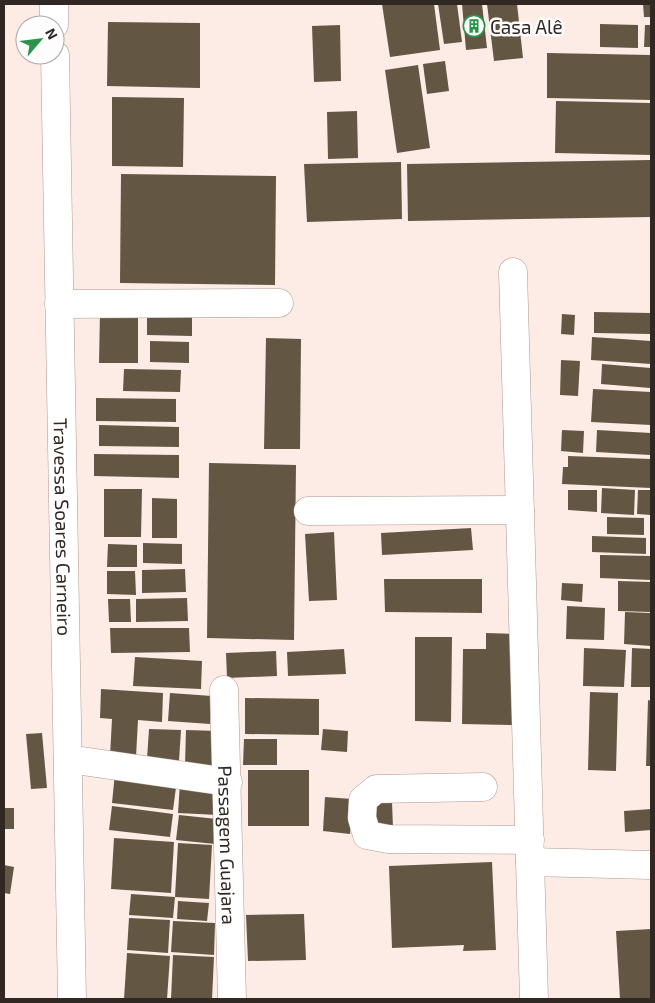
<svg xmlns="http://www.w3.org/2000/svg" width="655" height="1003" viewBox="0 0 655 1003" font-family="'Exo 2',sans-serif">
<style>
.building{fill:#635743}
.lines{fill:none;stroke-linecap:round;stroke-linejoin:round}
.minor-casing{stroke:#b1988e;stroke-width:29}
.minor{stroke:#fff;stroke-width:28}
.labels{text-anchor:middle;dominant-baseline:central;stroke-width:5;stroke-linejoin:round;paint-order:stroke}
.poi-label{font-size:19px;fill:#322823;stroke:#fdfdfd;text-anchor:start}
.street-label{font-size:19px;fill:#322823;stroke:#fdfdfd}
</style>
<rect width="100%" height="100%" fill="#fcece5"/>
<g class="building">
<polygon points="382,4 434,4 440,50 390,57"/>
<polygon points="438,4 457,4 462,42 444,44"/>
<polygon points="462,4 482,4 487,48 466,50"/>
<polygon points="487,4 517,4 523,58 494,61"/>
<polygon points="643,4 651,4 651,17 644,17"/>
<polygon points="108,22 200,23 200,88 107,86"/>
<polygon points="600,24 638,25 638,48 600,47"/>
<polygon points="340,25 341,81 314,82 312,26"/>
<polygon points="645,25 651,25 651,47 644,47"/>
<polygon points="547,53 651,55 651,100 547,98"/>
<polygon points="445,61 449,91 427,94 423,64"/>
<polygon points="418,65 430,148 397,153 385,70"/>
<polygon points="112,97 184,98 183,167 112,166"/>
<polygon points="556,101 651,103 651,155 555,153"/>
<polygon points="357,111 358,158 328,159 327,112"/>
<polygon points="651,160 651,217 408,221 407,164"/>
<polygon points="401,162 402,219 307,222 304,164"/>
<polygon points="121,174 276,176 275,285 120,283"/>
<polygon points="100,312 138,313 138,363 99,363"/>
<polygon points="594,312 651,313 651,334 594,333"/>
<polygon points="147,314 192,315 192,336 147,335"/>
<polygon points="562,314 575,315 574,335 561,334"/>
<polygon points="592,337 651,341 651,364 591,360"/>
<polygon points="266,338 301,339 300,449 264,449"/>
<polygon points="150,341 189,342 189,363 150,362"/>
<polygon points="561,360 580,361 578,396 560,395"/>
<polygon points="602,364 651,368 650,388 601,384"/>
<polygon points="124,369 181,370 180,392 123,391"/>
<polygon points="593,389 651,392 651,425 591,422"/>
<polygon points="96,398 176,399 176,422 96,421"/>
<polygon points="99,425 179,427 179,447 99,446"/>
<polygon points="562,430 584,431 583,453 561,451"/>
<polygon points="597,430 651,433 651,455 596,452"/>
<polygon points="94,454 179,455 179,478 94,476"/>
<polygon points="568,456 651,459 651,488 562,484 563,467 568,467"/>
<polygon points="209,463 296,465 294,640 207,638"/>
<polygon points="602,488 635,490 634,515 601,513"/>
<polygon points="104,489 142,489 141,537 104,537"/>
<polygon points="568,490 597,490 597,512 568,510"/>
<polygon points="638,490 651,490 651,515 637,514"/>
<polygon points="152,498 177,499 177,538 152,538"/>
<polygon points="607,517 644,518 644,535 607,534"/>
<polygon points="471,528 473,550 382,555 381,533"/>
<polygon points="334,532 337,600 309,601 305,534"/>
<polygon points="592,536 646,538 646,554 592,552"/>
<polygon points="143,543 182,544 182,564 143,563"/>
<polygon points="108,544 137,545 137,567 107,567"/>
<polygon points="600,555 651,556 651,580 600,578"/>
<polygon points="185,569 186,592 142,593 142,570"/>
<polygon points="107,571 135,571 136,595 107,594"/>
<polygon points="384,579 482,579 482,613 385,612"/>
<polygon points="618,581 651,582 651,612 618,611"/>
<polygon points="562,583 583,584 582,602 561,600"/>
<polygon points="187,598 188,621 136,622 136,599"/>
<polygon points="108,599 130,599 131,622 109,622"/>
<polygon points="567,606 605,608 604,640 566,639"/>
<polygon points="625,612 651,613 651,646 624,644"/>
<polygon points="110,628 189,628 190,652 111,653"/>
<polygon points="486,633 514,634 514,725 462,724 463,649 486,649"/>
<polygon points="415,637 452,637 451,722 415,721"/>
<polygon points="584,648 626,650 624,687 583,686"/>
<polygon points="632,648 651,649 651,687 631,687"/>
<polygon points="344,649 346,674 288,676 287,652"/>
<polygon points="276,651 277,676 227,678 226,653"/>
<polygon points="135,657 202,661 201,689 133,686"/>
<polygon points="101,689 163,693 162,722 138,720 136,757 110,756 112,719 100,718"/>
<polygon points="590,692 618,693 616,771 588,770"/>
<polygon points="170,693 212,696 210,724 168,721"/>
<polygon points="245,698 319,699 319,735 245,734"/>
<polygon points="648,700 651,701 651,766 646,766"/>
<polygon points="149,729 181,730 179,761 147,759"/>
<polygon points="323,729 348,731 347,752 321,750"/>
<polygon points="186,730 218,731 217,766 185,765"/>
<polygon points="42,733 47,788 31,789 26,734"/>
<polygon points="244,739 277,739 277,765 243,765"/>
<rect x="248" y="770" width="61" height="56"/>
<polygon points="115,773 177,780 173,810 112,803"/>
<polygon points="180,783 219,785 218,815 178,813"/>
<polygon points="325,797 352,799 350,834 323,831"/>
<polygon points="392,802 393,828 371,829 369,804"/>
<polygon points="112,806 173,814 170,837 109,830"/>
<rect x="4" y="808" width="10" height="21"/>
<polygon points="651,809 651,830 625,832 624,811"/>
<polygon points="179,815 217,819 215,844 176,840"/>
<polygon points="114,838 174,842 171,893 111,889"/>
<polygon points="178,843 212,845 209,899 175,897 173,918 129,915 131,894 175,897"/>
<polygon points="492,862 496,950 463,951 464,945 392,948 389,866"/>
<polygon points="4,865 14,867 10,894 4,893"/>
<polygon points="178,901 209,903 207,921 177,919"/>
<polygon points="304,914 306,960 248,961 246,915"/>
<polygon points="129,918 170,920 168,953 127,950"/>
<polygon points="173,921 215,923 214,955 171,952"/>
<polygon points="651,929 651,999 620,999 616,931"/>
<polygon points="127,953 170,956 167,999 124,999"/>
<polygon points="173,955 214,957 212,999 171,999"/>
</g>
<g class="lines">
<g class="minor-casing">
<g id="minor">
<polyline points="54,4 54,25"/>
<path id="s1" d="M55 55 72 999"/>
<polyline points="513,272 534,999"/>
<polyline points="59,304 279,303"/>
<polyline points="308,511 520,510"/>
<path id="s2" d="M224 690 232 999"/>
<polyline points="68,759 228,782"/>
<polyline points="483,787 376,789 363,800 362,818 367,835 388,839 530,840"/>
<polyline points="530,862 651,865"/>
</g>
</g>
<use href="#minor" class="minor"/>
</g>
<defs>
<g id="building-ring" transform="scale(1.125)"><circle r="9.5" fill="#fdfdfd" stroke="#2a944c" stroke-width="1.5"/><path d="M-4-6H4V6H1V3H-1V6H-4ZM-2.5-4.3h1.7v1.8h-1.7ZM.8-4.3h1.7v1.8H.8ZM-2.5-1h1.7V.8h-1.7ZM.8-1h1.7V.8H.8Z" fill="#2a944c"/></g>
</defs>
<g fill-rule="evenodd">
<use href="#building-ring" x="474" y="26"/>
</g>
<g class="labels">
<g class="poi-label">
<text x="490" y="26">Casa Alê</text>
</g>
<g class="street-label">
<text stroke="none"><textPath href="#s1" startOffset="472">Travessa Soares Carneiro</textPath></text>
<text stroke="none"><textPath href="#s2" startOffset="155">Passagem Guajara</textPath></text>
</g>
</g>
<rect width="655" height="1003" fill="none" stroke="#322823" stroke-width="10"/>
<g transform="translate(40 40) rotate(62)"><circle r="24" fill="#fdfdfd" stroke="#aca8a6"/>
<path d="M0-4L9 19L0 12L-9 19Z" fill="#2a944c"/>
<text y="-8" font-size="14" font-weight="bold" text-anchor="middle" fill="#322823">N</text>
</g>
</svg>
